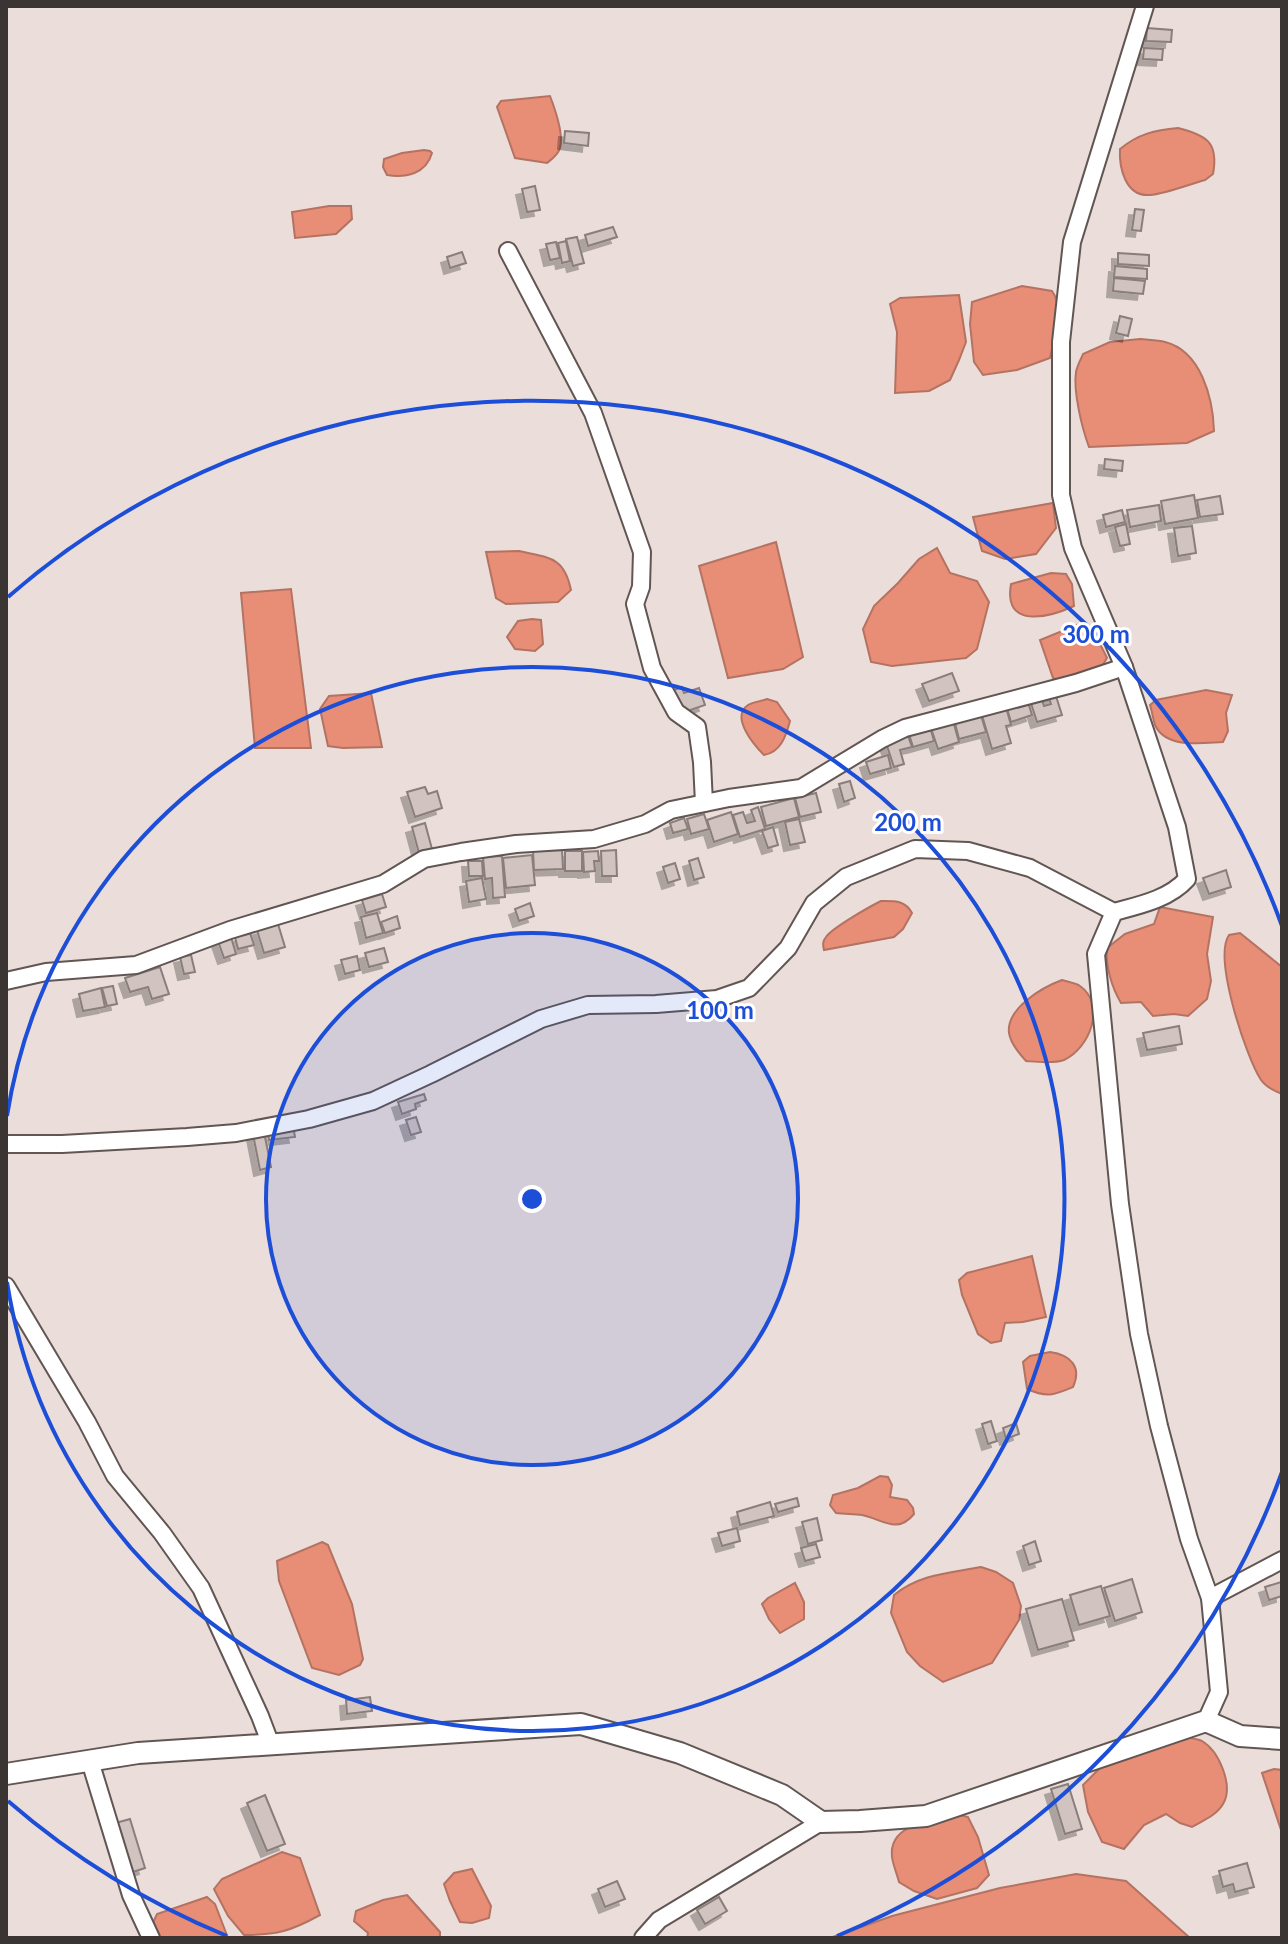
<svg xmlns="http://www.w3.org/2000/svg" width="1288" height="1944" viewBox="0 0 1288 1944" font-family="Lato,sans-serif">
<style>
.water{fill:#e88d76;stroke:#b47362;stroke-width:2}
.building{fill:#d0c3c0;stroke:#8a7e7b;stroke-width:2;filter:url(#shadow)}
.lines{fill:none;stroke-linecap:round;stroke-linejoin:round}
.minor-casing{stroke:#615653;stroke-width:20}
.tertiary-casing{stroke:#615653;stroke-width:24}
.minor{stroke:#fff;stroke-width:16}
.tertiary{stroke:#fff;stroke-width:20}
.ring{fill:none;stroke:#1d4ed8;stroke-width:4}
.centre{fill:#1d4ed8;stroke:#fff;stroke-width:4}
.ring-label{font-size:24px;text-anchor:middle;font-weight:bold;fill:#1d4ed8;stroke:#fff;stroke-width:6;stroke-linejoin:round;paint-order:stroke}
</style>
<defs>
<filter id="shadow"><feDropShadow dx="-6" dy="6" stdDeviation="0" flood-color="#0004"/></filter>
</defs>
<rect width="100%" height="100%" fill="#ebdeda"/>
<g class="water">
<path d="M550 96C555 109 564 134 560 148 558 155 552 159 547 163L515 158 497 107 501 101Z"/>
<path d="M1178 128C1206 135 1219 142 1213 174L1205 180C1190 184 1165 194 1150 195 1125 197 1119 167 1120 149 1138 134 1155 130 1178 128Z"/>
<path d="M424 150 430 151 432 153C426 174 406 178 387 175L383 167 384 159 402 153Z"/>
<polygon points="329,206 351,206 352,219 336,234 295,238 292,212"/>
<path d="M1022 286 1052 291C1065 308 1054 338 1050 358L1017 370 983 375 974 362 970 324 972 302Z"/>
<polygon points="959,295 966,342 959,360 950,380 929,391 895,393 897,332 890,304 900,298"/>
<path d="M1140 339C1148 340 1157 340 1165 342 1201 351 1213 398 1214 431L1187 443 1089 447C1082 428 1073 392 1076 372 1077 366 1081 359 1083 354L1110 342Z"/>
<polygon points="1053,503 1056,528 1036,554 1005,559 982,551 973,517"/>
<polygon points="776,542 803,657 783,669 728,678 699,566"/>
<polygon points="937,548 950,573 977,581 989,602 977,649 966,658 892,666 871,662 863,629 874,606 898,583 919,559"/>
<path d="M519 551C549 558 564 556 571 590L558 602 506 604 496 598 486 552Z"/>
<path d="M1051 573 1066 574 1072 584 1074 606C1048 618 1003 629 1011 584Z"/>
<polygon points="291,589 311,748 255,748 241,593"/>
<polygon points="532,619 541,620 543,644 535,651 515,649 507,637 518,621"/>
<path d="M1079 624C1093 629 1101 645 1107 658L1101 668 1064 683 1053 678 1040 640Z"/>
<path d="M1206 690 1232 695 1226 713 1228 731 1223 742C1201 743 1166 749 1155 725 1153 719 1152 711 1150 705L1156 700Z"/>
<polygon points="371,693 382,747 343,748 328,746 320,709 329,696"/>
<path d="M767 699 777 702 790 721C786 736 781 752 764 755 754 745 730 717 748 705 753 702 762 701 767 699Z"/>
<path d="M881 901C895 901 905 900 912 913L903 929 894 937 824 950C823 945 822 942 826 937 832 928 869 907 881 901Z"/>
<path d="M1160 907 1213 917 1207 954 1211 981 1207 999 1188 1016 1174 1014 1153 1016 1141 1002 1121 1003C1112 988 1105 965 1107 948L1125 934 1154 924Z"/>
<path d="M1240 933 1282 967V1094C1274 1091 1266 1087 1261 1080 1246 1057 1213 958 1229 935Z"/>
<path d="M1062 980C1068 982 1076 983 1080 986 1107 1005 1089 1049 1064 1060 1053 1064 1038 1062 1026 1061 1019 1053 1011 1044 1009 1033 1006 1008 1043 987 1062 980Z"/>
<polygon points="1032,1256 1046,1317 1023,1322 1005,1323 1001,1341 991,1343 978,1334 962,1295 959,1280 967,1273"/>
<path d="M1050 1352C1071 1355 1082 1367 1073 1387 1054 1395 1047 1398 1027 1389L1023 1362 1030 1356Z"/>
<path d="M880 1476 888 1477 892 1485 890 1497 907 1500 913 1508 914 1514C897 1535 882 1519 862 1515 854 1514 844 1514 836 1513L830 1505 833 1495 858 1488Z"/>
<polygon points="322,1542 328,1545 352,1604 363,1659 360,1665 339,1675 312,1668 279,1581 277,1561"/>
<path d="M981 1567 996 1572 1013 1583 1021 1606 1019 1620 992 1663 943 1682 920 1666 907 1652 891 1613 894 1595C920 1574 949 1573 981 1567Z"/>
<polygon points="795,1583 804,1602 804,1619 780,1633 769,1619 762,1604 768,1598"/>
<path d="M1183 1737C1189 1738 1196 1738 1202 1741 1219 1751 1234 1786 1223 1804 1217 1815 1202 1821 1192 1827L1180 1823 1166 1814 1144 1825 1124 1849 1102 1842 1088 1812 1083 1785 1107 1761Z"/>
<polygon points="1274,1769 1282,1770 1282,1833 1262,1773"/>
<path d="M960 1815 968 1817 978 1837 989 1875 977 1888 937 1899 914 1891 899 1882C897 1874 893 1865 892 1857 888 1822 936 1820 960 1815Z"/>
<path d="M282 1852 300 1858 320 1915C291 1931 277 1935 244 1935L228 1916 214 1889 222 1879Z"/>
<polygon points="472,1869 491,1906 489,1918 472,1923 460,1922 450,1901 444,1884 454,1873"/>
<polygon points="1076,1874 1126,1881 1190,1938 830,1938 892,1916 1000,1888"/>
<polygon points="407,1895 440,1932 440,1938 367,1938 368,1933 354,1921 356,1911 383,1900"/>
<polygon points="207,1897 215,1904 228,1938 157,1938 151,1927 157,1914"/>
</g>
<g class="building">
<polygon points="1147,28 1172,30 1171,42 1146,41"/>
<polygon points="1144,48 1163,49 1162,60 1143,59"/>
<polygon points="565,131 589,133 588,146 564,143"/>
<polygon points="535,186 540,210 527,212 522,189"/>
<polygon points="1135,209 1144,210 1141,231 1132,230"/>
<polygon points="613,227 617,237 588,246 585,235"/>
<polygon points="577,237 584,263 573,266 566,239"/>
<polygon points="566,241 570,261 562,263 558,243"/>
<polygon points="556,242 560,258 550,260 546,244"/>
<polygon points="462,252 466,263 450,268 447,257"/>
<polygon points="1118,253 1149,255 1149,266 1118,264"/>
<polygon points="1115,266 1147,269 1147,279 1114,277"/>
<polygon points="1114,278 1145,281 1143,294 1113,291"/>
<polygon points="1120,316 1132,319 1128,336 1116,333"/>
<polygon points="1105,459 1123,461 1122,471 1104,469"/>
<polygon points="1194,495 1198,518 1165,524 1161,501"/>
<polygon points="1220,496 1223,514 1200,517 1197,500"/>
<polygon points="1159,505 1161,521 1130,527 1127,510"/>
<polygon points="1122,510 1125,522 1106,527 1103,515"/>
<polygon points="1126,524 1130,544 1120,546 1115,527"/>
<polygon points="1192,526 1196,553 1178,556 1174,528"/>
<polygon points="952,673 959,691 929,701 922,684"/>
<polygon points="682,687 684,693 699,688 705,705 679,714 671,691"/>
<polygon points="1055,693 1062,715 1037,722 1030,700 1041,697 1044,706 1051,704 1048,695"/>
<polygon points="1027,699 1032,715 1011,722 1006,705"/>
<polygon points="1005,704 1011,725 1006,726 1011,743 992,749 981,712"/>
<polygon points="980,712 986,732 959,739 954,719"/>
<polygon points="953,721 959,742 938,749 931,728"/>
<polygon points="930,727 934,741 913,747 909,734"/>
<polygon points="908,736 912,747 900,750 904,764 894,767 886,743"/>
<polygon points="888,755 891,768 870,774 866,762"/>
<polygon points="850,781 855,798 844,802 839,784"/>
<polygon points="425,787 428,794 437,791 442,808 415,817 407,792"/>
<polygon points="816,793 821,812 800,817 795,798"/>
<polygon points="794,798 799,817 766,826 761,807"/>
<polygon points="758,807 765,829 740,837 733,815 743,812 747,823 755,821 751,810"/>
<polygon points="731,812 738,834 714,842 707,820"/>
<polygon points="704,814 709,829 691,834 687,819"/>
<polygon points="684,818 688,829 673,833 670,823"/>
<polygon points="799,819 805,842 790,845 785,822"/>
<polygon points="425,823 432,849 419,853 412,827"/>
<polygon points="773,827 778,845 768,848 762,831"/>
<polygon points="562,850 563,869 534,870 533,851"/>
<polygon points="616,850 617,876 602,876 601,851"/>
<rect x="565" y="851" width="17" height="20"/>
<polygon points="598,851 599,861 594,861 595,871 584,872 583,852"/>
<polygon points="532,855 535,885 506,888 503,858"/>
<polygon points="502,856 505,897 493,898 492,878 485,879 483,857"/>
<polygon points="698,858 704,877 694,880 689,861"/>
<polygon points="468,861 482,861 483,876 469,876"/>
<polygon points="675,863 680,879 668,883 663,867"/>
<polygon points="1226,870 1231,887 1209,894 1203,878"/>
<polygon points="482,878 486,899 469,902 466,881"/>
<polygon points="382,894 386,907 366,913 362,900"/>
<polygon points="530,903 534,916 519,921 515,909"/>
<polygon points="377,913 383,933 366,938 361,917"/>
<polygon points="397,916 400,928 385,933 381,922"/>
<polygon points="278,924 285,947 264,953 257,930"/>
<polygon points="250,933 254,945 238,949 235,937"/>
<polygon points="231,937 236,954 224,958 218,941"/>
<polygon points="384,948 388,962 369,967 365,953"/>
<polygon points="191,955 195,972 184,974 180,957"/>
<polygon points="357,956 360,970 345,974 341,960"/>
<polygon points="160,967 169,994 152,999 148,987 130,992 125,978"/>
<polygon points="113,986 117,1004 107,1006 102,988"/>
<polygon points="101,988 105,1007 83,1011 79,994"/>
<polygon points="1179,1026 1182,1044 1147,1050 1143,1033"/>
<polygon points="424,1094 426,1100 415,1104 416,1109 402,1114 398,1102"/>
<polygon points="416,1117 421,1132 411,1135 406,1120"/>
<polygon points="293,1126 295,1137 269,1140 268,1129"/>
<polygon points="264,1132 271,1167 260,1170 253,1134"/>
<polygon points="991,1421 997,1441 988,1444 982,1424"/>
<polygon points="1016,1423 1019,1434 1006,1439 1003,1428"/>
<polygon points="797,1498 799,1506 778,1512 775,1504"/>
<polygon points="770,1502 774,1516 740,1525 737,1512"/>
<polygon points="817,1518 822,1540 808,1544 802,1522"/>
<polygon points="737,1528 740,1541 722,1546 718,1533"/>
<polygon points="1035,1541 1041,1561 1029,1565 1023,1546"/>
<polygon points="816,1544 820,1557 805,1561 801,1548"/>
<polygon points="1132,1579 1142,1612 1115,1621 1104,1588"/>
<polygon points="1281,1582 1282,1596 1269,1600 1265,1587"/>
<polygon points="1101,1586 1110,1616 1079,1625 1070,1595"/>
<polygon points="1062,1599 1074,1640 1038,1650 1026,1609"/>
<polygon points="370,1697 372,1711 347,1714 346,1700"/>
<polygon points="1068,1784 1082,1829 1065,1834 1051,1789"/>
<polygon points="265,1795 285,1844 267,1851 247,1803"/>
<polygon points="130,1819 145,1868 127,1874 112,1824"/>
<polygon points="1247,1863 1254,1887 1235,1892 1233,1884 1223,1887 1219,1871"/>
<polygon points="617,1881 625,1899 605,1907 598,1889"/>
<polygon points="719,1897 727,1911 705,1924 697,1910"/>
</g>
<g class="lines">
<g class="minor-casing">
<g id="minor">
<path d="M1145 6 1072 242 1061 342V495L1073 548 1124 667 1177 827 1187 879C1169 899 1140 905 1114 912L1096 954 1120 1204 1139 1334 1159 1426 1189 1539 1210 1598 1219 1692 1206 1721"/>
<polyline points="508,251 593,413 642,552 641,587 635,604 652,668 676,712 697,727 702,762 704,803"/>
<polyline points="6,981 46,972 136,965 230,930 383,884 424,859 461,852 516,844 594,839 645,824 671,810 729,798 801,788 882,739 905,728 1076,683 1124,667"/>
<polyline points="6,1144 62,1144 187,1137 236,1133 309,1119 373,1101 431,1074 541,1019 588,1005 656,1004 717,999 749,988 788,948 814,903 846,877 915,849 968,851 1030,868 1114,912"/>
<polyline points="6,1286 87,1422 115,1476 162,1533 201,1588 260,1716 271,1745"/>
<polyline points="1210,1598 1282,1560"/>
<polyline points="90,1761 131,1895 151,1938"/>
<polyline points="643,1938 659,1920 821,1822"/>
</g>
</g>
<g class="tertiary-casing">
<polyline id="tertiary" points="6,1774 138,1753 581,1724 680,1753 782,1795 821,1822 860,1821 926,1816 1206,1721 1240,1736 1282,1739"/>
</g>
<use href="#minor" class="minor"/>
<use href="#tertiary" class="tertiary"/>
</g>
<circle cx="532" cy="1199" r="266" fill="#1d4ed8" fill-opacity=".12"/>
<g class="ring">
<circle cx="532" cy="1199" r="266"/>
<path d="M7 1116A532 532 0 1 1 7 1282"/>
<path d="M1282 1472A798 798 0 0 1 837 1936M227 1936A798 798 0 0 1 8 1801M8 597A798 798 0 0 1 1282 926"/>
</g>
<circle cx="532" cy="1199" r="12" class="centre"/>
<g class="ring-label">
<text x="1096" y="643">300 m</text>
<text x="908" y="831">200 m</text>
<text x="720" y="1019">100 m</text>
</g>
<rect width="1288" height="1944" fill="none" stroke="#3a3533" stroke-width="16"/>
</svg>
